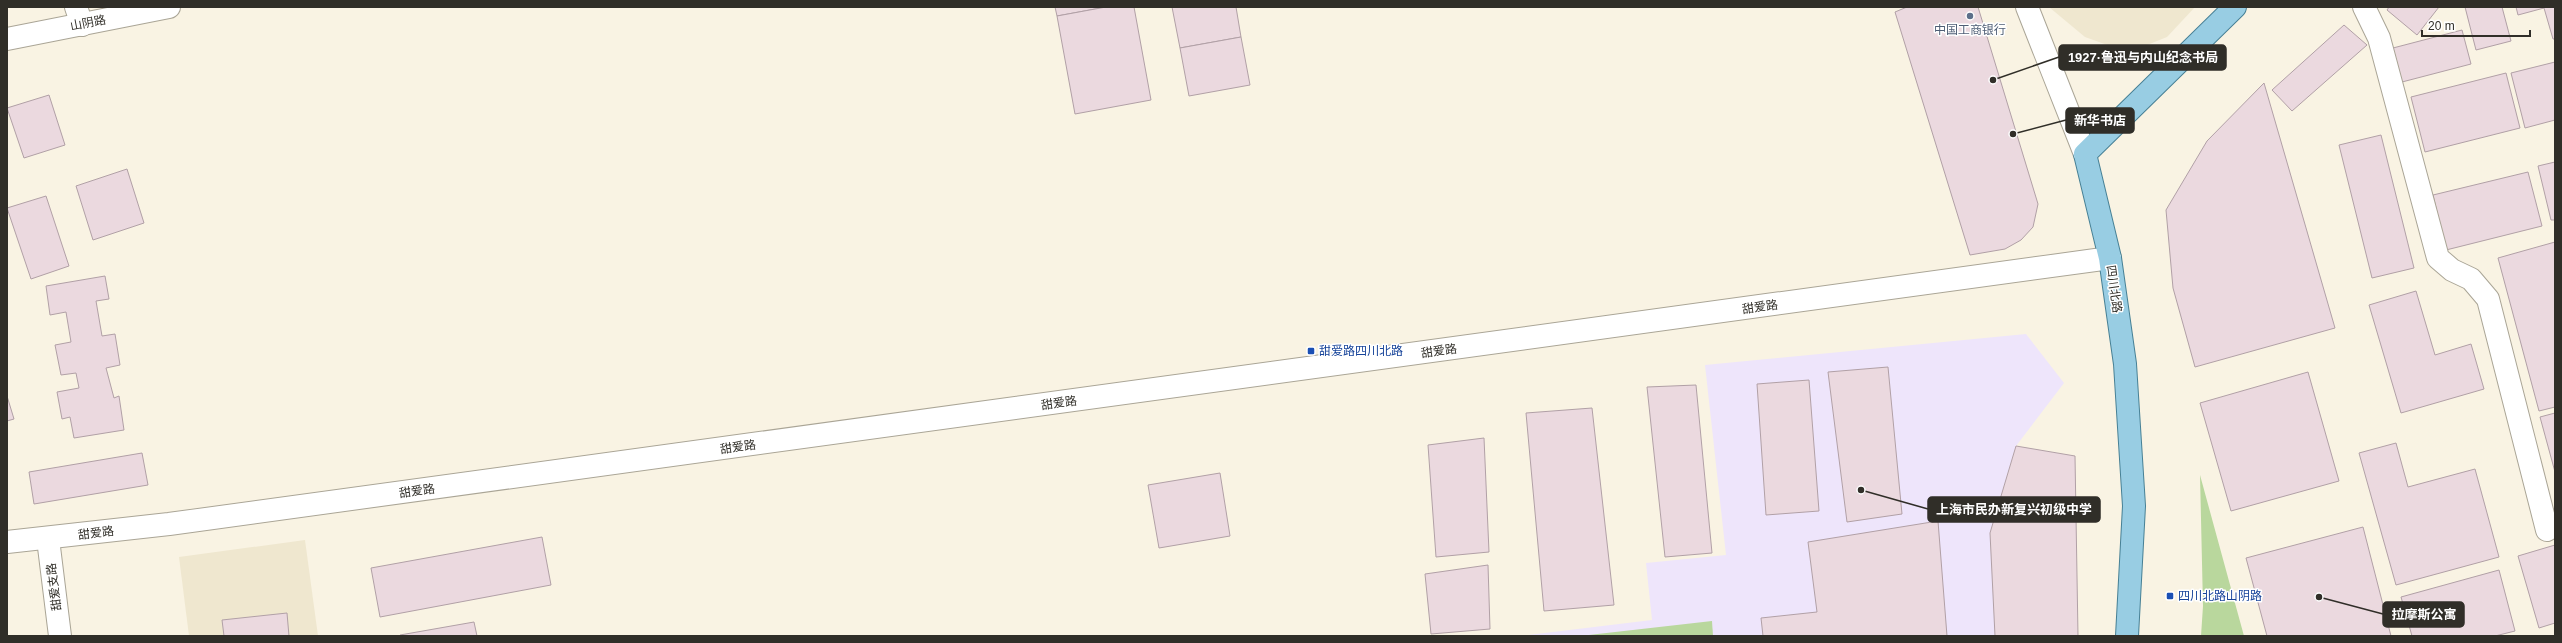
<svg xmlns="http://www.w3.org/2000/svg" width="2562" height="643" viewBox="0 0 2562 643" font-family="Helvetica,'Noto Sans SC',sans-serif">
<style>
.built{fill:#efe7cf}
.education{fill:#eee5fb}
.green{fill:#b9d79d}
.building{fill:#ebd9df;stroke:#b1a0a6}
.lines{fill:none;stroke-linecap:round;stroke-linejoin:round}
.minor-casing{stroke:#aaa596;stroke-width:24}
.major-casing{stroke:#478095;stroke-width:24}
.minor{stroke:#fff;stroke-width:22}
.major{stroke:#98cde3;stroke-width:22}
.service-dot{fill:#5c6f8a;stroke:#fff;stroke-width:1.5}
.transit-dot{fill:#1a4fb4;stroke:#fff;stroke-width:1.5}
.labels{text-anchor:middle;dominant-baseline:central;stroke-width:3;stroke-linejoin:round;paint-order:stroke}
.street-label{font-size:12px;fill:#302e28;stroke:#fff}
.service-label{font-size:12px;fill:#4e5e75;stroke:#fff}
.transit-label{font-size:12px;fill:#164399;stroke:#fff;text-anchor:start}
.leader{fill:none;stroke:#302e28;stroke-width:1.5}
.callout-dot{fill:#302e28;stroke:#fff;stroke-width:1.5}
.callout{fill:#302e28;stroke:#302e28;stroke-width:1.5}
.callout-label{font-size:13px;text-anchor:middle;font-weight:bold;fill:#fff}
</style>
<rect width="100%" height="100%" fill="#f9f3e3"/>
<g class="built">
<polygon points="2049,7 2195,7 2167,37 2142,47 2113,47 2085,37"/>
<polygon points="305,540 318,636 189,636 179,557"/>
</g>
<polygon class="education" points="2026,334 2064,383 2016,446 1990,533 1995,636 1519,636 1652,620 1646,563 1726,555 1705,365"/>
<g class="green">
<polygon points="2200,475 2244,636 2201,636 2203,606"/>
<polygon points="1712,621 1713,636 1580,636"/>
</g>
<g class="building">
<polygon points="1055,7 1106,7 1057,16"/>
<polygon points="1106,7 1134,7 1151,100 1075,114 1057,16"/>
<polygon points="1172,7 1236,7 1241,37 1180,48"/>
<polygon points="1907,7 1978,7 2038,204 2033,227 2021,240 2005,249 1970,255 1895,12"/>
<polygon points="2389,7 2439,7 2417,35 2387,10"/>
<polygon points="2465,7 2502,7 2511,41 2476,50"/>
<polygon points="2516,7 2555,7 2555,39 2553,39 2544,8 2518,15"/>
<polygon points="2344,25 2367,45 2292,111 2272,90"/>
<polygon points="2462,30 2471,64 2402,82 2393,48"/>
<polygon points="1241,37 1250,85 1189,96 1180,48"/>
<polygon points="2555,62 2555,120 2525,128 2511,73"/>
<polygon points="2506,73 2520,128 2425,152 2411,97"/>
<polygon points="2264,83 2335,328 2195,367 2173,288 2166,210 2207,141"/>
<polygon points="49,95 65,145 24,158 7,108"/>
<polygon points="2381,135 2414,268 2372,278 2339,145"/>
<polygon points="2555,162 2555,220 2551,220 2538,166"/>
<polygon points="127,169 144,223 93,240 76,186"/>
<polygon points="2528,172 2542,226 2446,250 2433,195"/>
<polygon points="46,196 69,266 31,279 7,208"/>
<polygon points="2555,242 2555,407 2539,411 2498,258"/>
<polygon points="105,276 109,299 96,301 102,336 115,334 120,365 106,368 114,398 119,396 124,430 74,438 70,417 62,419 57,392 79,388 76,373 61,375 55,345 71,342 66,312 50,315 46,286"/>
<polygon points="2416,291 2435,355 2471,344 2484,389 2401,413 2369,305"/>
<polygon points="1888,367 1902,514 1847,522 1828,372"/>
<polygon points="2308,372 2339,481 2231,511 2200,403"/>
<polygon points="1809,380 1819,511 1766,515 1757,384"/>
<polygon points="1696,385 1712,553 1665,557 1647,387"/>
<polygon points="7,396 14,419 7,421"/>
<polygon points="1592,408 1614,605 1544,611 1526,413"/>
<polygon points="2555,413 2555,472 2540,417"/>
<polygon points="1484,438 1489,552 1436,557 1428,445"/>
<polygon points="2396,443 2408,487 2475,469 2499,557 2396,585 2359,453"/>
<polygon points="2016,446 2075,456 2078,636 1995,636 1990,533"/>
<polygon points="142,453 148,485 34,504 29,472"/>
<polygon points="1220,473 1230,536 1159,548 1148,485"/>
<polygon points="1938,521 1947,636 1763,636 1761,618 1817,612 1808,542"/>
<polygon points="2363,527 2391,636 2267,636 2246,558"/>
<polygon points="542,537 551,585 380,617 371,568"/>
<polygon points="2555,545 2555,623 2539,628 2518,556"/>
<polygon points="1488,565 1490,629 1431,634 1425,574"/>
<polygon points="2499,570 2515,631 2495,636 2412,636 2401,597"/>
<polygon points="287,613 289,636 224,636 222,620"/>
<polygon points="474,622 477,636 400,636 400,635"/>
</g>
<g class="lines">
<g class="minor-casing">
<g id="minor">
<polyline points="76,7 82,25"/>
<polyline points="2027,7 2085,154"/>
<polyline points="2364,7 2379,38 2438,258 2452,270 2471,279 2488,299 2547,530"/>
<polyline points="7,39 169,7"/>
<polyline points="48,539 60,636"/>
<polyline points="7,542 169,524 2110,258"/>
</g>
</g>
<g class="major-casing">
<polyline id="major" points="2127,636 2134,506 2125,364 2110,258 2085,154 2235,7"/>
</g>
<use href="#minor" class="minor"/>
<use href="#major" class="major"/>
</g>
<circle class="service-dot" cx="1970" cy="16" r="4"/>
<g class="transit-dot">
<rect x="1307" y="347" width="8" height="8" rx="2"/>
<rect x="2166" y="592" width="8" height="8" rx="2"/>
</g>
<g class="labels">
<g class="street-label">
<text transform="translate(88 23) rotate(-11)">山阴路</text>
<text transform="translate(2114 289) rotate(82)">四川北路</text>
<text transform="translate(1760 307) rotate(-8)">甜爱路</text>
<text transform="translate(1439 351) rotate(-8)">甜爱路</text>
<text transform="translate(1059 403) rotate(-8)">甜爱路</text>
<text transform="translate(738 447) rotate(-8)">甜爱路</text>
<text transform="translate(417 491) rotate(-8)">甜爱路</text>
<text transform="translate(96 533) rotate(-7)">甜爱路</text>
<text transform="translate(54 587) rotate(-97)">甜爱支路</text>
</g>
<g class="service-label">
<text x="1970" y="30">中国工商银行</text>
</g>
<g class="transit-label">
<text x="1319" y="351">甜爱路四川北路</text>
<text x="2178" y="596">四川北路山阴路</text>
</g>
</g>
<path class="leader" d="M1993 80L2059 57M2013 134L2066 120M1861 490L1928 509M2319 597L2383 614"/>
<g class="callout-dot">
<circle cx="1993" cy="80" r="4"/>
<circle cx="2013" cy="134" r="4"/>
<circle cx="1861" cy="490" r="4"/>
<circle cx="2319" cy="597" r="4"/>
</g>
<g class="callout">
<rect x="2059" y="45" width="167" height="25" rx="4"/>
<rect x="2066" y="108" width="68" height="25" rx="4"/>
<rect x="1928" y="497" width="172" height="25" rx="4"/>
<rect x="2383" y="602" width="81" height="25" rx="4"/>
</g>
<g class="callout-label">
<text x="2143" y="62">1927·鲁迅与内山纪念书局</text>
<text x="2100" y="125">新华书店</text>
<text x="2014" y="514">上海市民办新复兴初级中学</text>
<text x="2424" y="619">拉摩斯公寓</text>
</g>
<rect width="2562" height="643" fill="none" stroke="#302e28" stroke-width="16"/>
<path d="M2422 30v6h108v-6" fill="none" stroke="#302e28" stroke-width="2"/>
<text x="2428" y="30" font-size="12" fill="#302e28" stroke="#ffffff" stroke-width="3" paint-order="stroke">20 m</text>
</svg>
